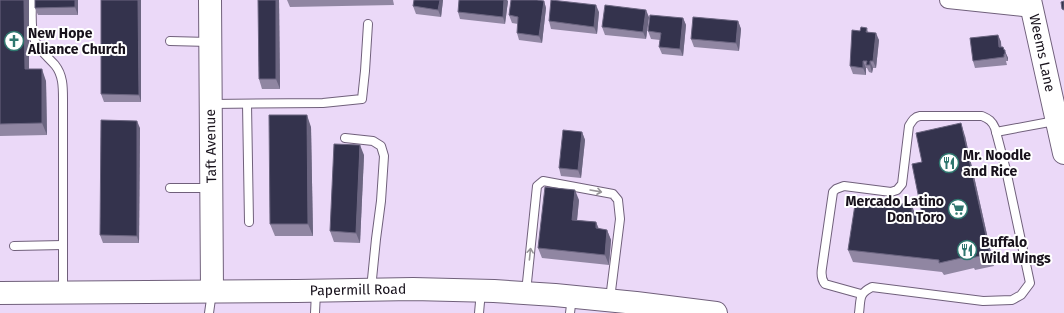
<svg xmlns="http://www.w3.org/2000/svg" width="1064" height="313" viewBox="0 0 1064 313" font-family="'Fira Sans',sans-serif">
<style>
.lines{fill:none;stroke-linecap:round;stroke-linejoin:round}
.lane-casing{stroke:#70607b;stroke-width:10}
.street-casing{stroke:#70607b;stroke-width:18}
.secondary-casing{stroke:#70607b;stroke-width:24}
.lane{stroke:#fff;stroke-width:8}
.street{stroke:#fff;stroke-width:16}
.secondary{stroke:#fff;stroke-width:22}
.wall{fill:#9086a2}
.shaded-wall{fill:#6b6580}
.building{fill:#34334d;stroke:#6b6580}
.oneway{stroke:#979498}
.labels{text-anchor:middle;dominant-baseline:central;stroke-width:4;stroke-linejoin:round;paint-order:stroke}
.poi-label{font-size:14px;font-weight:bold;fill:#17111b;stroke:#fff;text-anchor:start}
.street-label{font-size:14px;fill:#17111b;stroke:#fff}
</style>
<rect width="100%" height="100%" fill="#ebd9f8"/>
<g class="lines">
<g class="lane-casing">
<g id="lane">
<path d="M32 0C32 13 30 29 35 41 40 51 48 57 55 65 63 75 63 87 63 99V292"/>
<polyline points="170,41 209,42"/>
<polyline points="211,104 323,103 362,99 365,71 368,24"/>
<polyline points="247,104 249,222"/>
<polyline points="996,132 1055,121"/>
<polyline points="345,138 373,141 381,146 384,156 381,201 376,239 371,289"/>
<polyline points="170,188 211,188"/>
<polyline points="14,246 63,245"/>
<polyline points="526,292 537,186 543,181 613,194 618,200 620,219 610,299"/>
<polyline points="209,313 212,292"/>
<polyline points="315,313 316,292"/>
<polyline points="479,313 481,291"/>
<polyline points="570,313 572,297"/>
<path d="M859 313C861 299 858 294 872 287L983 301 1012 300 1021 295 1030 283 1006 170 995 128C992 121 989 119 982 116H920C914 117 912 121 909 126L902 184 897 190 891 192 844 186 836 189 833 192 822 268C821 274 821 279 825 284L861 294"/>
</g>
</g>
<g class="street-casing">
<polyline id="street" points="948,0 1032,9"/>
</g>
<g class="secondary-casing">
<g id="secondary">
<polyline points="210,0 212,291"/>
<polyline points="1030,0 1064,153"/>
<polyline points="0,293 297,291 413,289 494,291 555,295 636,303 716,313"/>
</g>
</g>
<use href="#lane" class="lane"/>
<use href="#street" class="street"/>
<use href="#secondary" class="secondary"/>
</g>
<g class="wall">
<polygon points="0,0 29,0 29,69 46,81 47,135 0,136"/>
<polygon points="78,0 78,15 38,15 35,8"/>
<polygon points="141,0 141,102 104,102 101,94"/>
<polygon points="258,0 279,0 280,89 262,89 259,79"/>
<polygon points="287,0 393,0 394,5 290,7"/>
<polygon points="443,0 441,17 416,14 413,6"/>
<polygon points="508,1 505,24 460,19 458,12"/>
<polygon points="544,1 546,8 542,43 519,40 517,33 518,24 512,23 509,15"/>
<polygon points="599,12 597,34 551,29 549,21"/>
<polygon points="649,17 646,39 605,35 602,27"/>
<polygon points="683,18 686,25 683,56 662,54 659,47 660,40 651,39 648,31"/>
<polygon points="738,21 741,29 739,51 694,47 691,39"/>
<polygon points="867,28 868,32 879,40 876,68 873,68 872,73 869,72 867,68 866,68 866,75 853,74 850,66"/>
<polygon points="998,35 1001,42 1001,47 1003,47 1008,58 1008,61 1006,61 1007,65 975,68 973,61"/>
<polygon points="311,127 313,236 275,236 270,224"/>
<polygon points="140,128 139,243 103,243 100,235"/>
<polygon points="582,132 585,140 581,178 561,176 559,168"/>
<polygon points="965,136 994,266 975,270 974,268 944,275 942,272 853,262 848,250 916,215 922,216 922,162"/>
<polygon points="364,155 360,243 334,242 330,231"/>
<polygon points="579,200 577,220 596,222 599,229 607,230 611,240 609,265 542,258 538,248"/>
</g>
<g class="shaded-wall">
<polygon points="24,0 29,0 29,81 25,69"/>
<polygon points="75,0 78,0 78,15 75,7"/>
<polygon points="138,0 141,0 141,102 139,95"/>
<polygon points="276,0 279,0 280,89 276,79"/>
<polygon points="440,0 443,0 441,17 438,10"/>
<polygon points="504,0 507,0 508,1 505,24 503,17"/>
<polygon points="544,1 546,8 542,43 539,36"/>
<polygon points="596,5 599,12 597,34 594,27"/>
<polygon points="646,10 649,17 646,39 643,32"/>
<polygon points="683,18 686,25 683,56 680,49"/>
<polygon points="738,21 741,29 739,51 736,43"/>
<polygon points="876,33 879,40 876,68 873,61"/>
<polygon points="998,35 1001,42 1002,54 999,47"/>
<polygon points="1003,47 1008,58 1008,61 1004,50"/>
<polygon points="863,61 866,68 866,75 863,68"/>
<polygon points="870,61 873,68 872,73 870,65"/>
<polygon points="42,69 46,81 47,135 42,123"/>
<polygon points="307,115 311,127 313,236 308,224"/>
<polygon points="137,121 140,128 139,243 137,236"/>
<polygon points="961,123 965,136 994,266 990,254"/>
<polygon points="582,132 585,140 581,178 578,170"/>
<polygon points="360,145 364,155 360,243 356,233"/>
<polygon points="575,190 579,200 576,230 572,220"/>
<polygon points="912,205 916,217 912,215"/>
<polygon points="596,222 600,233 596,228"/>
<polygon points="607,230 611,240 609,265 605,255"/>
</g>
<g class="building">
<polygon points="0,0 24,0 25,69 42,69 42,123 0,124"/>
<polygon points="35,0 75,0 75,7 35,8"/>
<polygon points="101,0 138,0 139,95 101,94"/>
<polygon points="258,0 276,0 276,79 259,79"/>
<polygon points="414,0 440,0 438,10 413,6"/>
<polygon points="459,0 504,0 503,17 458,12"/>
<polygon points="511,0 537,0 544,1 539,36 517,33 518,17 509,15"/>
<polygon points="551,0 596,5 594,27 549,21"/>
<polygon points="1064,1 1064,10 1062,9 1061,2"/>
<polygon points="605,5 646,10 643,32 602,27"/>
<polygon points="650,15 683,18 680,49 659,47 661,33 648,31"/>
<polygon points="693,17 738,21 736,43 691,39"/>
<polygon points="861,27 867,28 866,32 876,33 873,61 870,61 870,65 866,65 867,61 863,61 863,68 850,66 852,30 860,31"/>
<polygon points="998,35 999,47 1003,47 1004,50 1005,50 1005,54 1004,54 1004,57 973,61 970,38"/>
<polygon points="269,115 307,115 308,224 270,224"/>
<polygon points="101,120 137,121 137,236 100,235"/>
<polygon points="961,123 990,254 971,258 970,256 939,263 939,260 848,250 856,198 912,205 912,215 928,217 928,214 922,214 912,164 922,162 916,133"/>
<polygon points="563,130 582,132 578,170 559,168"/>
<polygon points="334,144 360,145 356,233 330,231"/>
<polygon points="545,187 575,190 572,220 596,222 596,228 607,230 605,255 538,248"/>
</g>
<defs><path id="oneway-shaft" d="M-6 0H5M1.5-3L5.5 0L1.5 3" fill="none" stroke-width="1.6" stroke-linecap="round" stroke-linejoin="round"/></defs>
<g class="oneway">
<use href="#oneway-shaft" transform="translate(596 191) rotate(10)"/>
<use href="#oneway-shaft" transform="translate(530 254) rotate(-84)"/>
</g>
<defs>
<g id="church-ring" transform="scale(1)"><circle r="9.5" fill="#fff" stroke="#2f776f" stroke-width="1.5"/><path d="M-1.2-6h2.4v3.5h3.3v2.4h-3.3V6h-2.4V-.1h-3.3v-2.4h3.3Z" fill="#2f776f"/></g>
<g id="restaurant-ring" transform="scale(1)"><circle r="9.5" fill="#fff" stroke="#2f776f" stroke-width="1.5"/><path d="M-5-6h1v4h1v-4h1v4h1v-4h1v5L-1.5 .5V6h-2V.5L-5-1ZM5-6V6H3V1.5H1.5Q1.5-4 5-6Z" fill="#2f776f"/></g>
<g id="supermarket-ring" transform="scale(1)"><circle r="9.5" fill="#fff" stroke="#2f776f" stroke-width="1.5"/><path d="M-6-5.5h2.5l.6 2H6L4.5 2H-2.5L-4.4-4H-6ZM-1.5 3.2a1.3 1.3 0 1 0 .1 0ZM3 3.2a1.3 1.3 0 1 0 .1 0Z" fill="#2f776f"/></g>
</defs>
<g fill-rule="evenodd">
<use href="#church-ring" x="14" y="41"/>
<use href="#restaurant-ring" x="949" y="163"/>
<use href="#supermarket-ring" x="958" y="209"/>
<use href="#restaurant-ring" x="967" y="250"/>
</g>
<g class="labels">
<g class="poi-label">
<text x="28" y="33">New Hope<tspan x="28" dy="16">Alliance Church</tspan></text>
<text x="963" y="155">Mr. Noodle<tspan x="963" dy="16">and Rice</tspan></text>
<text x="944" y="201" text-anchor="end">Mercado Latino<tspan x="944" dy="16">Don Toro</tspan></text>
<text x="981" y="242">Buffalo<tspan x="981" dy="16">Wild Wings</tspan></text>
</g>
<g class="street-label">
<text transform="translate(1042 53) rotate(78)">Weems Lane</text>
<text transform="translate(211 146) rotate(-91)">Taft Avenue</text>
<text transform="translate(358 290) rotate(-1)">Papermill Road</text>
</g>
</g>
</svg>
